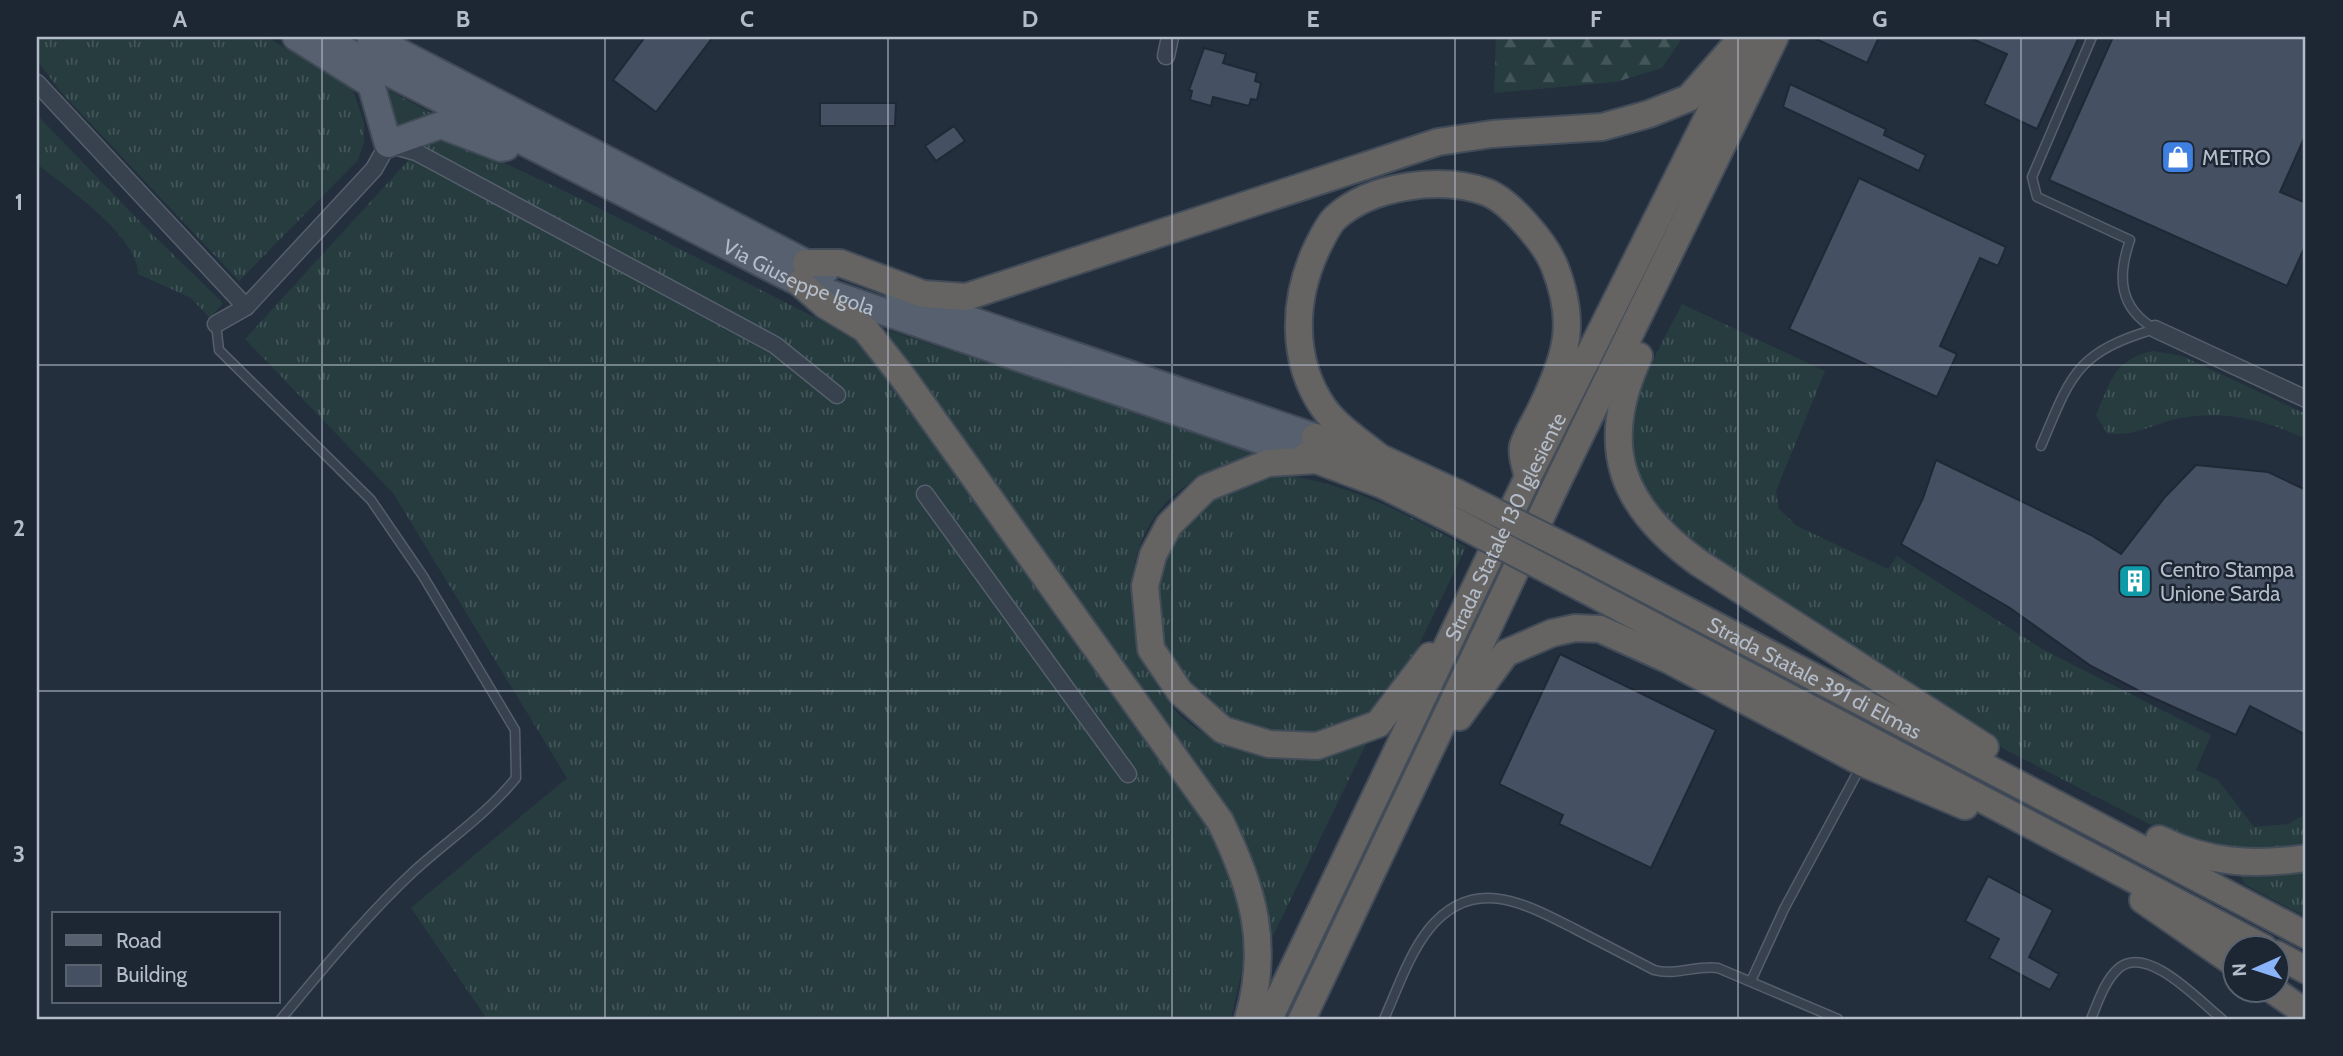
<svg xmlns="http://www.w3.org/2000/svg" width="2343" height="1056" viewBox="0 0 2343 1056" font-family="Cabin,sans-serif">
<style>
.grass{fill:url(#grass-tufts)}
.forest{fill:url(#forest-firs)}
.building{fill:#455162;stroke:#1f2835;stroke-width:2}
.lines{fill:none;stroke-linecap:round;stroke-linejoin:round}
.service-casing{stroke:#565f6c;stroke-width:11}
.minor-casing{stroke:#565f6c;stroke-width:19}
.primary-casing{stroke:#414a57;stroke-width:30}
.trunk-casing{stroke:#434c59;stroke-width:30}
.service{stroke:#38414e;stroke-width:8}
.minor{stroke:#38414e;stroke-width:16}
.primary{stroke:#56606e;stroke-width:26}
.trunk{stroke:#656462;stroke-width:26}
.trunk-bridge-casing{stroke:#434c59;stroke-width:30;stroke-linecap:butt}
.trunk-bridge{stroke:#656462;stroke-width:26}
.grid{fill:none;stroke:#b4bcc9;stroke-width:2;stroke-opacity:0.55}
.labels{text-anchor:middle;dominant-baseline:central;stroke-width:5;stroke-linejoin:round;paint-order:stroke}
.poi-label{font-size:21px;fill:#b4bcc9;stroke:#1d2633;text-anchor:start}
.street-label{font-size:21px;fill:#b4bcc9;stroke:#1d2633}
.neatline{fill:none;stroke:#b4bcc9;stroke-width:2.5}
.grid-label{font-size:23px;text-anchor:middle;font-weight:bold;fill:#b4bcc9}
</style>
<defs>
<pattern id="grass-tufts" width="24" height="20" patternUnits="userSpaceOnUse" patternTransform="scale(1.75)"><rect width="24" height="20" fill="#263c3f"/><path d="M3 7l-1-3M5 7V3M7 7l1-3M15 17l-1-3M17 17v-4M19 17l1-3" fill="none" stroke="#435659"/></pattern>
<pattern id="forest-firs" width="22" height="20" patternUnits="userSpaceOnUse" patternTransform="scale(1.75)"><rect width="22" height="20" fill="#263c3f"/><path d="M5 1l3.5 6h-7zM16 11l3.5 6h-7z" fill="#435659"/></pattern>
</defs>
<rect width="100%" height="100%" fill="#242f3e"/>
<g class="grass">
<polygon points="37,37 266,37 343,80 353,91 364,123 364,142 358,160 239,281 60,91 37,60"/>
<polygon points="383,87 431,113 413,119 400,129 389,122"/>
<path d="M37 115 147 229 223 303 210 318 191 298 138 274C138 236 65 186 37 164Z"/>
<polygon points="427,140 456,140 583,200 830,325 862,343 875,357 1216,838 1244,910 1246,953 1231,1019 487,1019 411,908 567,778 393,493 245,339"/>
<path d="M1682 304 1825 371 1776 491 1779 509 1797 526 1888 569 1897 556 2042 649 2211 735 2196 770 2218 780 2254 827 2288 824 2306 814V847L2262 854 2182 841 2006 750 1678 533C1668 522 1654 510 1647 496 1609 426 1650 367 1682 304Z"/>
<path d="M890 331 1258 452C1219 465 1181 481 1156 515 1115 570 1129 654 1170 704 1196 738 1251 760 1293 760 1320 761 1344 748 1369 738L1269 944 1264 894 1236 827 882 334Z"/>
<path d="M2153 351 2182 356 2306 414V439C2266 420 2225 410 2180 418 2155 423 2134 438 2107 433L2096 415C2111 381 2113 360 2153 351Z"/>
<path d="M1269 474C1338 478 1406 513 1466 547L1406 672 1380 703 1358 720 1300 739 1234 724 1210 708 1166 656 1156 621 1154 586 1161 554 1210 494Z"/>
<polygon points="2306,867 2306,917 2244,884 2241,875"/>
</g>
<polygon class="forest" points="1496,37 1683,37 1662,68 1616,82 1494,93"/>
<g class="building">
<polygon points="645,37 713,37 656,112 613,80"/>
<polygon points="1812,37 1879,37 1867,63"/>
<polygon points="1968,37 2079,37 2037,129 1984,104 2007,54"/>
<polygon points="2113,37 2306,37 2306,134 2280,192 2306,203 2306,244 2287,286 2049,180"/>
<polygon points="1204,48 1226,54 1223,63 1257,73 1255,81 1261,83 1257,100 1251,99 1249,106 1213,97 1211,106 1190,100 1192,91 1189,90"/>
<polygon points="1790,84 1886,129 1884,135 1926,155 1919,171 1783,107"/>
<polygon points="820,103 896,103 895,126 820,126"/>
<polygon points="954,126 965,141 936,161 925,146"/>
<polygon points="1859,178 2006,247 1998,266 1980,258 1940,346 1957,354 1937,397 1789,329"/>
<polygon points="1936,460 2091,535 2121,554 2165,497 2196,465 2268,472 2306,490 2306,735 2250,706 2236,735 2147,695 2091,666 2010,608 1901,544 1923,498"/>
<polygon points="1560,654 1716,730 1651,868 1559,824 1563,815 1499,784"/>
<polygon points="1988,876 2053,910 2029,957 2059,974 2050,990 1989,958 1999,939 1965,921"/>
</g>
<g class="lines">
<g class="service-casing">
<g id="service">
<path d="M2092 37 2032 177 2037 197 2130 240C2117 277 2119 308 2155 329"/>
<path d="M216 324 219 350 371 500 423 576 515 730 516 778C485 816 449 839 413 872 365 917 323 969 281 1019"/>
<path d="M2041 446C2071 375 2076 352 2155 329"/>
<polyline points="1751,981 1784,909 1861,766"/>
<path d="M1384 1019C1397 990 1409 954 1429 929 1473 875 1524 903 1573 928 1600 942 1627 956 1654 970 1675 976 1696 965 1718 968L1838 1019"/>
<path d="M2091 1019C2098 1002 2105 980 2119 968 2148 944 2200 1002 2222 1019"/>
</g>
</g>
<g class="minor-casing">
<g id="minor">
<polyline points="1166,56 1170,37"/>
<polyline points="37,83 246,307"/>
<polyline points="216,324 246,307 374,169 388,144 416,152 775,345 837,395"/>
<polyline points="2155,329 2306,399"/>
<polyline points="925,494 1128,774"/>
</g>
</g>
<g class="primary-casing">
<g id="primary">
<polyline points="296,37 371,84 388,144 441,125 501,148 506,147"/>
<path id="s1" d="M319 37 800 283 1306 456"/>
<polyline points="370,37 806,263 826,270"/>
<polyline points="899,296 1315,437"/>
</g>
</g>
<g class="trunk-casing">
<g id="trunk">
<polyline points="806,263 840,263 923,294 966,297 1438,142 1492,134 1602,127 1649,114 1689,98 1732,49"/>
<path d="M800 283 825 305 865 329 902 376 1220 821C1253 888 1270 946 1248 1019"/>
<path d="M1639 356C1597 447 1621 507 1699 563L1985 747"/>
<polyline points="1315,437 1379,457 1455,492"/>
<polyline points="1306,456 1383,485 1443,515"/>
<path d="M1379 457C1361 442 1336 426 1323 407 1291 360 1293 300 1316 250 1321 240 1327 226 1335 218 1371 185 1441 176 1486 192 1509 200 1545 243 1554 265 1577 322 1567 355 1542 407 1536 420 1527 433 1523 446 1521 454 1526 468 1528 477"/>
<polyline points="1317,460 1268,463 1206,488 1169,525 1153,555 1145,586 1151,649 1180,692 1223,730 1269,744 1317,746 1378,724 1430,656"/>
<path id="s2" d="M1581 555 2306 935"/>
<polyline points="1569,581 2264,948"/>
<polyline points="1459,717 1506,653 1552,633 1575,628 1600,629 1669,660 1863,763 1965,806"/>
<path d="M2159 839C2207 863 2253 866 2306 858"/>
<polyline points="2143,900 2234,963"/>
<polyline points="2276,954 2306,970"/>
<polyline points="2273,990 2306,1013"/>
<path id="s3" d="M1269 1019 1528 477 1748 37"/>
<polyline points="1302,1019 1557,483 1775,37"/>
</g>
</g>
<use href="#service" class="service"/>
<use href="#minor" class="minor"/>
<use href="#primary" class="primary"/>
<use href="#trunk" class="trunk"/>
<g class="trunk-bridge-casing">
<g id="trunk-bridge">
<polyline points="1455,492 1581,555"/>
<polyline points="1443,515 1569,581"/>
</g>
</g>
<use href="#trunk-bridge" class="trunk-bridge"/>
</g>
<path class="grid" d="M322 37V1019M605 37V1019M888 37V1019M1172 37V1019M1455 37V1019M1738 37V1019M2021 37V1019M37 365H2306M37 691H2306"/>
<defs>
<g id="shop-square" transform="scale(1.75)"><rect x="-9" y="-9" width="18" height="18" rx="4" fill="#3f7fe0" stroke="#1d2633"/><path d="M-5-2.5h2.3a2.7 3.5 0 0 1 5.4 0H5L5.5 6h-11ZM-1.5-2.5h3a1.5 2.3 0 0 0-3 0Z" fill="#fff"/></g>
<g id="building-square" transform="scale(1.75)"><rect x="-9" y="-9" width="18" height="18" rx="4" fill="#0f9aa8" stroke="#1d2633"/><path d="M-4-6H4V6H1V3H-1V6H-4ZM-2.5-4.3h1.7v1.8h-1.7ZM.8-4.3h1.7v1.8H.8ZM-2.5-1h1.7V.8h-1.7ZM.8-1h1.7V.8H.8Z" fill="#fff"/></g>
</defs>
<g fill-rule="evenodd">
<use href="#shop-square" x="2178" y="157"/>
<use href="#building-square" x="2135" y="581"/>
</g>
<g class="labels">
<g class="poi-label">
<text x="2202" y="157">METRO</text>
<text x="2160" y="569">Centro Stampa<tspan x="2160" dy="24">Unione Sarda</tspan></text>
</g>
<g class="street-label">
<text stroke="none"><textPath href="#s1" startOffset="537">Via Giuseppe Igola</textPath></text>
<text stroke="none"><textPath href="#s3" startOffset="546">Strada Statale 130 Iglesiente</textPath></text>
<text stroke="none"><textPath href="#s2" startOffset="264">Strada Statale 391 di Elmas</textPath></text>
</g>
</g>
<rect width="2343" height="1056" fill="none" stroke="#1d2633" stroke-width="77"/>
<rect x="52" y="912" width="228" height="91" fill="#1d2633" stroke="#59626f" stroke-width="2"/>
<rect x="66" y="935" width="35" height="10" fill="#56606e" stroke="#59626f" stroke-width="2"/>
<text x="116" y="948" font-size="21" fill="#b4bcc9">Road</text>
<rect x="66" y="965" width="35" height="21" fill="#455162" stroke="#59626f" stroke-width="2"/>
<text x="116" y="982" font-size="21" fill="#b4bcc9">Building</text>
<g transform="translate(2256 969) rotate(267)"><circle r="33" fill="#1d2633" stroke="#59626f" stroke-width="2"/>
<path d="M0-5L12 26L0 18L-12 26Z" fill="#8ab4f8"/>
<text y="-10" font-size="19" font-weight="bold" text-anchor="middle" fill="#b4bcc9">N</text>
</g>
<rect x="38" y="38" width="2266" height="980" class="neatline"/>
<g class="grid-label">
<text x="180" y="27">A</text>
<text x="463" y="27">B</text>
<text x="747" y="27">C</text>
<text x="1030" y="27">D</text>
<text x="1313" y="27">E</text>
<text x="1596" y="27">F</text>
<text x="1880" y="27">G</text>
<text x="2163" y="27">H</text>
<text x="19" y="210">1</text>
<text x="19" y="536">2</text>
<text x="19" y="862">3</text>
</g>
</svg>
